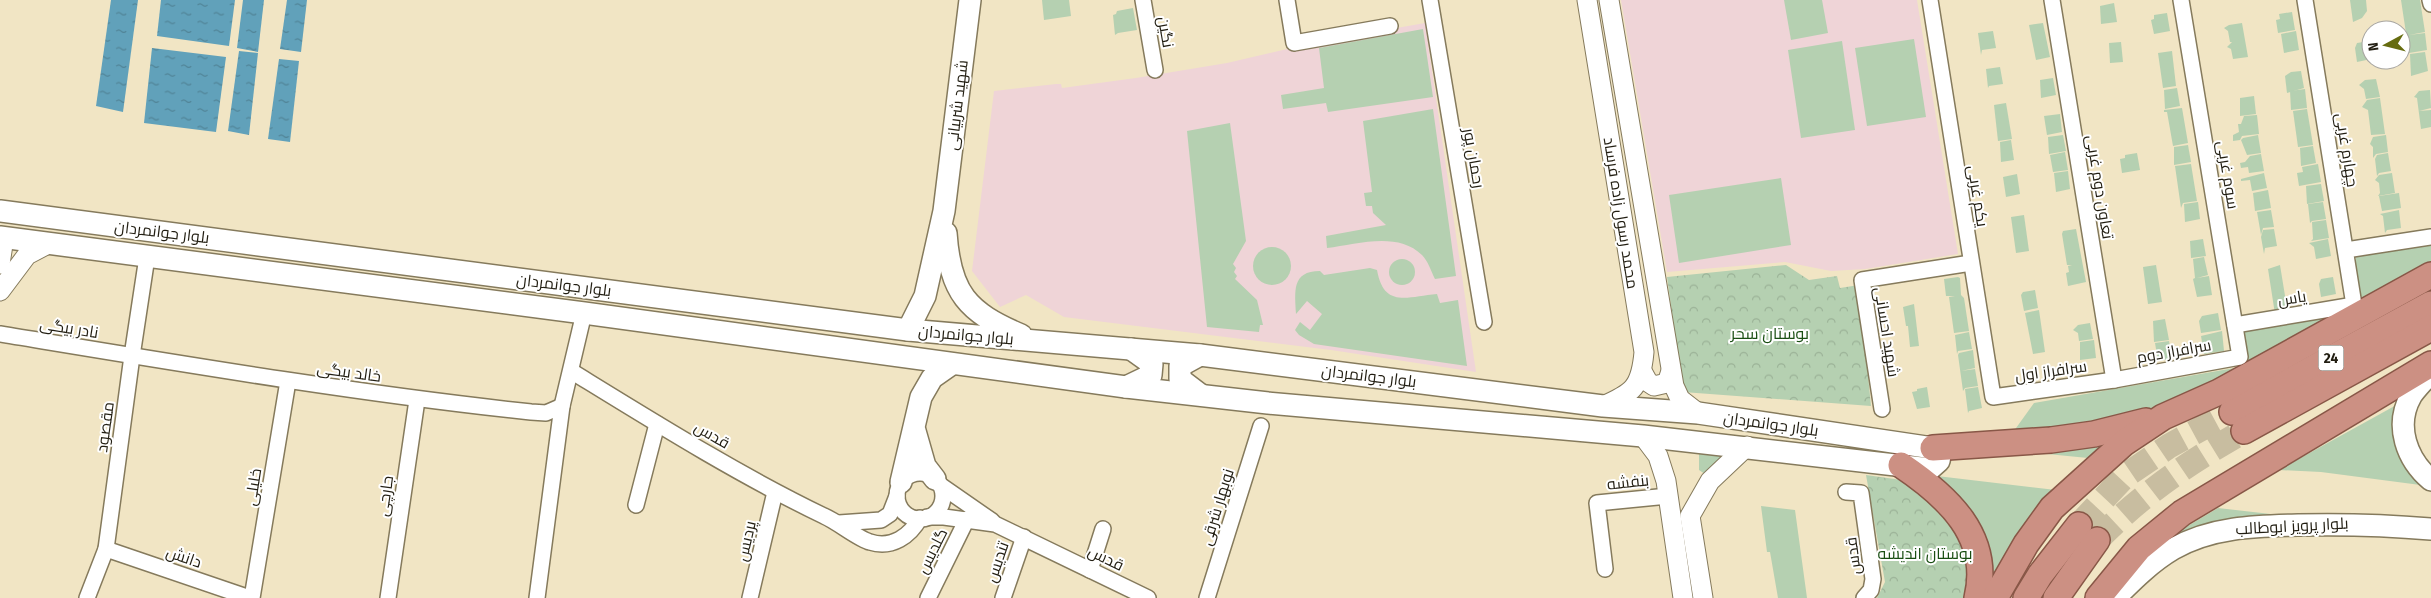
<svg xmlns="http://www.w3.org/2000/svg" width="2431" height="598" viewBox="0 0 2431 598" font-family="'Fira Sans Condensed',Cairo,sans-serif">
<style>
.education{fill:#efd4d7}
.green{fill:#b5d0b1}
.park{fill:url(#park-crowns)}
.water{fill:url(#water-ripples)}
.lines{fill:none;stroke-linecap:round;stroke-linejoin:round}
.trunk-tunnel{stroke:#c8bda0;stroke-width:25;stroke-dasharray:25 12;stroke-linecap:butt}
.minor-casing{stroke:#857a5c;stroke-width:18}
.tertiary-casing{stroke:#857a5c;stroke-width:21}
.secondary-casing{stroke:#857a5c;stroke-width:24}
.trunk-casing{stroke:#885747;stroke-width:28}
.minor{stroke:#fff;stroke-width:15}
.tertiary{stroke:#fff;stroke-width:19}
.secondary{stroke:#fff;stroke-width:21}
.trunk{stroke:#cc9083;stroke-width:25}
.labels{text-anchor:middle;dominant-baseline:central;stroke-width:4;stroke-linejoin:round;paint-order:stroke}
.shield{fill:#fff;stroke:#646259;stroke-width:1}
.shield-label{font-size:15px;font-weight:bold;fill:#221e12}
.street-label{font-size:16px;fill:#221e12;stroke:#fff}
.park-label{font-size:16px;fill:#194e12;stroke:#fff}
</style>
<defs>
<pattern id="park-crowns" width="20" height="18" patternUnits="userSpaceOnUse" patternTransform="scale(1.25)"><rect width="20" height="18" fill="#b5d0b1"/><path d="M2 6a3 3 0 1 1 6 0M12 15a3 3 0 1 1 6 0" fill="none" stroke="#9bb297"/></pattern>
<pattern id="water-ripples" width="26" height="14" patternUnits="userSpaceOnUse" patternTransform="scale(1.25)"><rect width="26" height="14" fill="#61a1ba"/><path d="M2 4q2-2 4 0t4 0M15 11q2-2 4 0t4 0" fill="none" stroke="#508396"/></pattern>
</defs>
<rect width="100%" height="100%" fill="#f1e5c4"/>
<g class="education">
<polygon points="1621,0 1917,0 1958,254 1865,269 1831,271 1785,262 1667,272"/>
<polygon points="1425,23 1476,372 1331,350 1064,317 1026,295 1000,307 972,271 994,91 1056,84 1061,84 1062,88 1136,78 1227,63 1317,42"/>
</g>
<g class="green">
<polygon points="1042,0 1069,0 1071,16 1044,20"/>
<polygon points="1784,0 1822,0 1828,33 1791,40"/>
<polygon points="2350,0 2366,0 2367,11 2362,18 2353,22"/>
<polygon points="2401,0 2420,0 2425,32 2409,35 2425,33 2427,50 2409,53"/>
<polygon points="2114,3 2117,22 2101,24 2100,6"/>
<polygon points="1133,8 1137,30 1118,33 1115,35 1113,15 1116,14 1117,11"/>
<polygon points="2292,12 2295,30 2278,33 2276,20 2280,19 2279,14"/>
<polygon points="2167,13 2170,31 2154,34 2151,20 2154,19 2154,15"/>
<polygon points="2043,23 2050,57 2036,60 2029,25"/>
<polygon points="2242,23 2248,57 2233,59 2231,49 2227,47 2232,42 2230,42 2228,31 2224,28 2229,25"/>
<polygon points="1423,29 1433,97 1328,112 1326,103 1283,109 1281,95 1324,88 1319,48"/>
<polygon points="1993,31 1996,48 1982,50 1981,55 1978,33"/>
<polygon points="2296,31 2299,50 2284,53 2281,34"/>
<polygon points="1914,39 1926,117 1867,126 1855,48"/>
<polygon points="1842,41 1855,130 1801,138 1788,50"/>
<polygon points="2370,41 2371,59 2357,62 2355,48 2357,43"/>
<polygon points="2121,42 2123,62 2110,63 2109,43"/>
<polygon points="2172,51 2176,86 2163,88 2158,53"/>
<polygon points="2425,52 2428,71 2411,76 2410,54"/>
<polygon points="2000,67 2003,84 1989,86 1988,88 1986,69"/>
<polygon points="2301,71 2304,88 2287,93 2285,76 2291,72"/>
<polygon points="2053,78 2056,95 2041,98 2040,80"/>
<polygon points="2376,79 2380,97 2366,99 2364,89 2359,85 2365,80"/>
<polygon points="2177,88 2180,106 2165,109 2164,90"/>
<polygon points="2305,89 2307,108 2291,110 2290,91"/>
<polygon points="2430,90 2431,108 2419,111 2431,110 2431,127 2421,129 2417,98 2414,97 2419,91"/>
<polygon points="2254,96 2256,114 2240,116 2240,98"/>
<polygon points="2380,98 2385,134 2371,135 2368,110 2362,107 2367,100"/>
<polygon points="2006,103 2012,139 1998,141 1994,105"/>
<polygon points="2182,108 2188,143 2173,146 2167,112 2164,112 2164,110"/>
<path d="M1433 109 1456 276 1435 279C1431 271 1428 261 1422 255 1398 231 1357 244 1327 248L1326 236 1386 225 1373 213 1372 206H1366L1364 193 1372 192 1363 121Z"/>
<polygon points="2307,109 2313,145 2298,147 2293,111"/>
<polygon points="2060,114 2062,132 2047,135 2044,116"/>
<polygon points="2257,115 2259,134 2242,136 2240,140 2233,141 2233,135 2239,132 2238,124 2241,124 2244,116"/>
<polygon points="1230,123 1246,241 1233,264 1236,268 1234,272 1237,276 1235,279 1257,300 1263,325 1260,325 1259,332 1207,327 1187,131"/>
<polygon points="2063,135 2066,151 2049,154 2048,137"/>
<polygon points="2258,135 2261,153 2247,155 2241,140 2243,138"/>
<polygon points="2386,135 2388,152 2376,154 2373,158 2373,147 2370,144 2373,137"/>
<polygon points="2011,140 2014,160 2001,162 2000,142"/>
<polygon points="2188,145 2191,162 2174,165 2174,147"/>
<polygon points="2313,146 2316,163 2301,166 2300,148"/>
<polygon points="2065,152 2068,170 2053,172 2050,155"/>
<polygon points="2137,153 2140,170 2122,173 2120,159 2125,158 2125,155"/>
<polygon points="2388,153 2391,171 2379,173 2377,176 2375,159 2377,155"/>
<polygon points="2261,154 2264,171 2249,173 2248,167 2241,168 2240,163 2245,162 2250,156"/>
<polygon points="2191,164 2197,201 2183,203 2181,208 2175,166"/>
<polygon points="2318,164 2321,182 2299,186 2297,173 2303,172 2302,167"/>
<polygon points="2068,171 2070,189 2056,192 2054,173"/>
<polygon points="2264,173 2267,188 2252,191 2250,180 2241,181 2241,179"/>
<polygon points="2392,173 2395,193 2378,196 2380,193 2379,183 2375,180 2379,175"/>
<polygon points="2017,174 2020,194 2006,197 2003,177"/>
<polygon points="1781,178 1791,245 1679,263 1669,195"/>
<polygon points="2321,184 2324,201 2307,204 2306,186"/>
<polygon points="2268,190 2271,208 2255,211 2253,193"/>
<polygon points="2399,193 2401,208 2382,211 2379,196"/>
<polygon points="2198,202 2200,219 2185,222 2184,204"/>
<polygon points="2323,202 2326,219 2312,221 2310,223 2308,204"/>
<polygon points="2271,210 2274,227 2263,228 2261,235 2257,212"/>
<polygon points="2399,210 2401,228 2387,230 2385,233 2383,216 2380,214"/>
<polygon points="2024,215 2029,251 2016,253 2011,217"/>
<polygon points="2326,220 2329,238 2311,241 2313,239 2312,222"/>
<polygon points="2076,229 2086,282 2068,286 2066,273 2069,272 2068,266 2072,265 2067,265 2062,234 2063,231"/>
<polygon points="2274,229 2277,246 2265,248 2264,254 2261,237 2263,230"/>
<polygon points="2203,239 2206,256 2191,258 2190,241"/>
<polygon points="2328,239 2331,256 2316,259 2314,247 2309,243"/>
<polygon points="2431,245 2431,268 2196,396 2101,426 2049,437 2006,442 2034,403 2246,366 2241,337 2245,331 2356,307 2356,255"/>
<circle cx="1272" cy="266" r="19"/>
<polygon points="2204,257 2208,275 2197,278 2209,276 2212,295 2197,297 2193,279 2195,278 2193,259"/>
<circle cx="1402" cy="272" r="13"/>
<polygon points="2156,265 2162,302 2148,304 2143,267"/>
<polygon points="2280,265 2287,308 2277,309 2275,314 2268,269"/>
<path d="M1370 268 1377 270C1384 308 1406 297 1437 294L1440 303 1458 300 1467 366 1314 344 1299 335 1295 330 1300 322 1310 330 1322 314 1307 301 1296 314C1295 292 1291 271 1320 271L1324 275Z"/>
<polygon points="1958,277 1960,278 1961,295 1964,298 1969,331 1954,333 1949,297 1955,296 1946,296 1944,279"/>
<polygon points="2333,277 2336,294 2321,297 2319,284 2321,279"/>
<polygon points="2035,290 2038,308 2024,311 2021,295 2023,292"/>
<polygon points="1914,304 1919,346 1910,347 1908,326 1906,326 1903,307"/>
<polygon points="2039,310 2045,352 2033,354 2025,313"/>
<polygon points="2218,313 2221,330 2201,333 2199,321 2202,316"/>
<polygon points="2165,319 2169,340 2154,342 2153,321"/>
<polygon points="2090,323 2093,339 2079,341 2078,333 2073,330 2078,325"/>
<polygon points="2222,331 2224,351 2204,354 2201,336"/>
<polygon points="1969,332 1972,349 1958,351 1957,354 1955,335"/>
<polygon points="2094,340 2096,358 2080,360 2080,342"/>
<polygon points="2169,341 2172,359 2158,361 2155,343"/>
<polygon points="1973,350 1975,368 1961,371 1975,369 1978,386 1965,388 1963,391 1958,355 1959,353"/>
<polygon points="1927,387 1930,407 1917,409 1912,392 1917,391 1917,389"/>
<polygon points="1978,387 1982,408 1969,411 1968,413 1965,389"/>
<polygon points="2400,403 2428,486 2321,472 2279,470"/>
<polygon points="2122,434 2088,458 2006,450"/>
<polygon points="1699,454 1729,457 1708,476 1699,470"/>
<path d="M1937 476 2056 490 1992 588C1995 539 1971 508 1937 476Z"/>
<polygon points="1761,506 1795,510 1807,598 1778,598 1770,552 1767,552"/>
<polygon points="2218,508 2296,517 2168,545 2171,536"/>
</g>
<g class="park">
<polygon points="1786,265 1809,280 1837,276 1840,288 1859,285 1871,406 1683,392 1667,277"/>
<polygon points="1866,475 1916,482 1967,538 1969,598 1877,598 1885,582"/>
</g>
<g class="water">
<polygon points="111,0 138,0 123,112 96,106"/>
<polygon points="161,0 235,0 229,46 157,36"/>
<polygon points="243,0 264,0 258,52 237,48"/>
<polygon points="287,0 307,0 301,52 280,49"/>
<polygon points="152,48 226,57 216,132 144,123"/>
<polygon points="239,51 258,53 249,135 228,131"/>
<polygon points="279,59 299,61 290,142 268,139"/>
</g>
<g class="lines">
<g class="trunk-tunnel">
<polyline points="2079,525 2125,476 2169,446 2232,412"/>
<path d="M2097 540C2143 493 2188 463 2244 431"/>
</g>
<g class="minor-casing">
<g id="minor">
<polyline points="1143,0 1155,70"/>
<polyline points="1287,0 1294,43 1390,26"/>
<polyline points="1430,0 1484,322"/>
<polyline points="1930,0 1993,397 2114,380 2240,357 2181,0"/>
<polyline points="2052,0 2114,380"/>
<polyline points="2430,0 2431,4"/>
<polyline points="2346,250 2431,237"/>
<polyline points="2235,325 2354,305 2305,0"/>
<path d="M0 334C177 363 353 393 531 412L546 413 562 406"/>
<path d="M571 371C654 422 737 474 824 516 838 522 858 539 870 542 892 549 910 536 920 518"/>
<polyline points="1882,409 1862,280 1971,263"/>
<circle cx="920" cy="496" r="23"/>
<polyline points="940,485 992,521"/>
<polyline points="1846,492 1861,493 1873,579 1871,590 1864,598"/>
<polyline points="636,505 657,424"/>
<polyline points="927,517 944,517 995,524 1148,598"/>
<polyline points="839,523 881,520 890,514 897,496"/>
<polyline points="106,549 250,598"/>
<polyline points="1605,569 1597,503 1668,496"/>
<polyline points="1090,570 1103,529"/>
<polyline points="87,598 106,549 132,356 147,257"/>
<polyline points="252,598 288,381"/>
<polyline points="388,598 417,400"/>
<polyline points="537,598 562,406 584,313"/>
<polyline points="750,598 775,492"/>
<polyline points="928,598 967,519"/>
<polyline points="1003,598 1024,537"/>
<polyline points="1207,598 1261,426"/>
</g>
</g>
<g class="tertiary-casing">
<g id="tertiary">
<path d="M1587 0 1644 352C1641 387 1633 393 1603 406"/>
<polyline points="1609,0 1674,386 1680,399 1698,413"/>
<polyline points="0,264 4,238"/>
<polyline points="0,291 27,255 48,244"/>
<polyline points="1642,371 1648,382 1654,386 1667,383 1671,371"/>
<polyline points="1643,436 1658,456 1666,481 1683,598"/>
<polyline points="1703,598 1690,516 1710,481 1747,446"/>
</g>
</g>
<g class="secondary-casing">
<g id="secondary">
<polyline points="0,211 908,330 1200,355 1603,406 1698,413 1933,448 1940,456 1939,461 1930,469 1643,436 1268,403 1126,387 584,313 0,237"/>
<path d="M946 233C950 293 967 312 1021 335"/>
<polyline points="908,330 925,296 944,211 970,0"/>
<polyline points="1200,355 1180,366 1180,379 1201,395"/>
<path d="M2431 372C2425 380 2416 388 2411 396 2394 426 2407 460 2431 480"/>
<polyline points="1126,387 1151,375 1152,364 1131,349"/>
<polyline points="915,431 925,466 935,479"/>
<polyline points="901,482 921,397 932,378 952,364"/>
<path d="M2115 598C2133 580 2151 562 2173 549 2211 527 2255 526 2298 525 2345 524 2385 525 2431 529"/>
</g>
</g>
<g class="trunk-casing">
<g id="trunk">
<polyline points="2232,412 2431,304"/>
<polyline points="2244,431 2431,328"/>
<polyline points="1933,448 2051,440 2094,434 2146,421"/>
<path d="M1901 465C1947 496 1992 536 1977 598"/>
<polyline points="1995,598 2026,544 2052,508 2124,443 2163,417 2219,392 2431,275"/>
<polyline points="2026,598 2040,575 2079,525"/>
<polyline points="2056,598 2097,540"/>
<polyline points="2098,598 2139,548 2182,513 2431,364"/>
</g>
</g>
<use href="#minor" class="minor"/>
<use href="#tertiary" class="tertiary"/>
<use href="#secondary" class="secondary"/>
<use href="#trunk" class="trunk"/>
</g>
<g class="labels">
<rect class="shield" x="2318.5" y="345.5" width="25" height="25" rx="4"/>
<g class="shield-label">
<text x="2331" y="358">24</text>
</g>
<g class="street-label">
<text transform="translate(1166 32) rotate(80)">نگین</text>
<text transform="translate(957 105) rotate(-83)">شهید شربیانی</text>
<text transform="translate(2347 150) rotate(81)">چهارم غربی</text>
<text transform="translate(1474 158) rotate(80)">رحمان پور</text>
<text transform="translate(2228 175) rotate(81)">سوم غربی</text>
<text transform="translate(2100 187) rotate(81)">تعاون دوم غربی</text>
<text transform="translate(1978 196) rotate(81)">یکم غربی</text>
<text transform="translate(1621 213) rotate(81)">محمد رسول زاده فرساد</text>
<text transform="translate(162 232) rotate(7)">بلوار جوانمردان</text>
<text transform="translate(564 285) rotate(7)">بلوار جوانمردان</text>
<text transform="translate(2292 298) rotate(-9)">یاس</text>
<text transform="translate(69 328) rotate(9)">نادر بیگی</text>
<text transform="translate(1887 332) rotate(81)">شهید احسانی</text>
<text transform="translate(966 335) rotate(5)">بلوار جوانمردان</text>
<text transform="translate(2174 351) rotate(-10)">سرافراز دوم</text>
<text transform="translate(2051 371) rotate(-8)">سرافراز اول</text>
<text transform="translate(349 372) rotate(8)">خالد بیگی</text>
<text transform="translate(1369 376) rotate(7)">بلوار جوانمردان</text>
<text transform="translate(1771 424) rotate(8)">بلوار جوانمردان</text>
<text transform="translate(105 427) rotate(-82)">مقصود</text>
<text transform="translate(712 435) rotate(30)">قدس</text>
<text transform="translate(1628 482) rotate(-6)">بنفشه</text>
<text transform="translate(253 487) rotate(-81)">خلیلی</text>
<text transform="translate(385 496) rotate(-82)">جارچی</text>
<text transform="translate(1217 507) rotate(-73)">نوبهار شرقی</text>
<text transform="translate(2292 526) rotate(-3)">بلوار پرویز ابوطالب</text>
<text transform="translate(746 541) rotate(-77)">پردیس</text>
<text transform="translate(932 551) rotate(-63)">گلدیس</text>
<text transform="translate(1853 556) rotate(-97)">قدس</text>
<text transform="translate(184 557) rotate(19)">دانش</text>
<text transform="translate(1106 558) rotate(26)">قدس</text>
<text transform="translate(997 562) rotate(-71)">تندیس</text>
</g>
<g class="park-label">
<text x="1770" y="333">بوستان سحر</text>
<text x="1925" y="553">بوستان اندیشه</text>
</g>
</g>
<g transform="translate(2386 45) rotate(263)"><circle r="24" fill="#ffffff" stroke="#a7a5a0"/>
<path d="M0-4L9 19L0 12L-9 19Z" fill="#666c0f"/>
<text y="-8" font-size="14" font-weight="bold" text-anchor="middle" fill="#221e12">N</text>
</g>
</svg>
